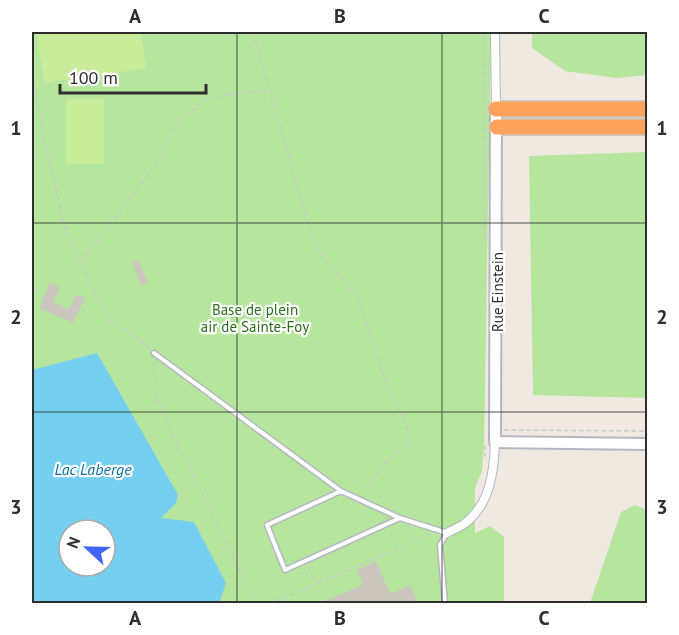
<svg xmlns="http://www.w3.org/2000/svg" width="679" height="635" viewBox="0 0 679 635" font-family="'PT Sans',sans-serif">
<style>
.green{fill:#b6e59e;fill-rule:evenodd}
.pitch{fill:#c9ec9a}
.water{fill:#75cff0;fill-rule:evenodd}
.building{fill:#cbc7bf}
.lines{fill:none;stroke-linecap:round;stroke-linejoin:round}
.lane-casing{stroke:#b4b7c1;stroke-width:7}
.street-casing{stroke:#b4b7c1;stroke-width:10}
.secondary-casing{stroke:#b4b7c1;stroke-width:14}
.highway-casing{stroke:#c9c9c9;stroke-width:18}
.path{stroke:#c9c9c9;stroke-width:1.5;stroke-dasharray:4.5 3;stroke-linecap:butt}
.lane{stroke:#fff;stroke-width:4}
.street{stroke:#fff;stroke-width:8}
.secondary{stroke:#fff;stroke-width:10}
.highway{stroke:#ffa35c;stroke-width:15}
.grid{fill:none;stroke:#2e2e2e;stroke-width:1.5;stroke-opacity:0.55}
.labels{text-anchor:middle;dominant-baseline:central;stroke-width:4.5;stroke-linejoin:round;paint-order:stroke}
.street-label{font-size:15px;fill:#2e2e2e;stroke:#fff}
.park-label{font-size:15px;fill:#2c6e1b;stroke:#fff}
.water-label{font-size:16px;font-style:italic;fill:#0d6fa3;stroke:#fff}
.neatline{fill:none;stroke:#2e2e2e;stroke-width:2}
.grid-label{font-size:20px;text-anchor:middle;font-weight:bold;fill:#2e2e2e}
</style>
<rect width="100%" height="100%" fill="#efe9e1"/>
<g class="green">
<path d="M32 32H491L484 445 482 471 475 488V533L490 526 504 537V603H32ZM69 530H105V566H69Z"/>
<polygon points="532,32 647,32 647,75 616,78 565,71 532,48"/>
<rect x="550" y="115" width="97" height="6"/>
<polygon points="647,152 647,398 533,395 529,156"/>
<polygon points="635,505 647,510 647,603 590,603 621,512"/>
</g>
<g class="pitch">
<polygon points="37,32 141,32 146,68 44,83"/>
<rect x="66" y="99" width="38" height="65"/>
</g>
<path class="water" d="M97 353 178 495 176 503 161 518 194 522 226 583 219 603H32V370ZM69 530H105V566H69Z"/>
<g class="building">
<polygon points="138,260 148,282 141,286 132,262"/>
<polygon points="50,283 60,287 53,302 69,309 76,294 85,298 73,323 39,308"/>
<polygon points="376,561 390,594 410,585 418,603 320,603 363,585 357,570"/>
</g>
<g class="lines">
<g class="lane-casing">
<g id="lane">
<polyline points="154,353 341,491"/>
<polyline points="400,518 285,570 267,525 341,491 400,518 447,533 440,545 445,604"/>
</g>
</g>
<g class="street-casing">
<g id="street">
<polyline points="495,32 496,109"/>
<path d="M447 533C452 530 458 528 464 524 490 505 494 472 495 442"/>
</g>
</g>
<g class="secondary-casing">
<polyline id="secondary" points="496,109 495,442 648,444"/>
</g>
<g class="highway-casing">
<g id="highway">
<polyline points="496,109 648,109"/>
<polyline points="497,127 648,127"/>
</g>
</g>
<g class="path">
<polyline points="253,32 315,247 358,297 379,364 408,429 408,444 384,464 364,492"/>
<polyline points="32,71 43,133 66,232 98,300 110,321 140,340 149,348"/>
<polyline points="484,106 484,32"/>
<polyline points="484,113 485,238"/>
<polyline points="82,261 161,157 177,122 209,97 270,90"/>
<polyline points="154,362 155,391 164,416 257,604"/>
<polyline points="504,430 648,431"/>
<polyline points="485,457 485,446"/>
<polyline points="308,567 315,582"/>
<polyline points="269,604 429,535"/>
</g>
<use href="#lane" class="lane"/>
<use href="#street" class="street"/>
<use href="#secondary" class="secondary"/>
<use href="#highway" class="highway"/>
</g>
<path class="grid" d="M237 32V604M442 32V604M32 223H648M32 412H648"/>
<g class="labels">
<g class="street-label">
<text transform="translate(497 292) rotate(-90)">Rue Einstein</text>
</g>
<g class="park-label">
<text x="255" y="309">Base de plein<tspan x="255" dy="17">air de Sainte-Foy</tspan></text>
</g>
<g class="water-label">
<text x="93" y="469">Lac Laberge</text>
</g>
</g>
<rect width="679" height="635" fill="none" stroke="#ffffff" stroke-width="66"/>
<g transform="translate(87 548) rotate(292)"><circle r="28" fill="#ffffff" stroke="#ababab" stroke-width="1.5"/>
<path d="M0-4.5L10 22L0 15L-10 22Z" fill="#4264fb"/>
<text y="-9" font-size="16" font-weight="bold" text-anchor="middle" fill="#2e2e2e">N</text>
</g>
<path d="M60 84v9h146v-9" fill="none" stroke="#2e2e2e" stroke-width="3"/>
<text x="69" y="84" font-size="18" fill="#2e2e2e" stroke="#ffffff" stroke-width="4.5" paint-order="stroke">100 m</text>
<rect x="33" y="33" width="613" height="569" class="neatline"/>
<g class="grid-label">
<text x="135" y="23">A</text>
<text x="340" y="23">B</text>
<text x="544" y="23">C</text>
<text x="16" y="135">1</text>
<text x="662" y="135">1</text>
<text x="16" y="324">2</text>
<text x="662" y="324">2</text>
<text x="16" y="514">3</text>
<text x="662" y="514">3</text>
<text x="135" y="625">A</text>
<text x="340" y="625">B</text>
<text x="544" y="625">C</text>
</g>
</svg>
